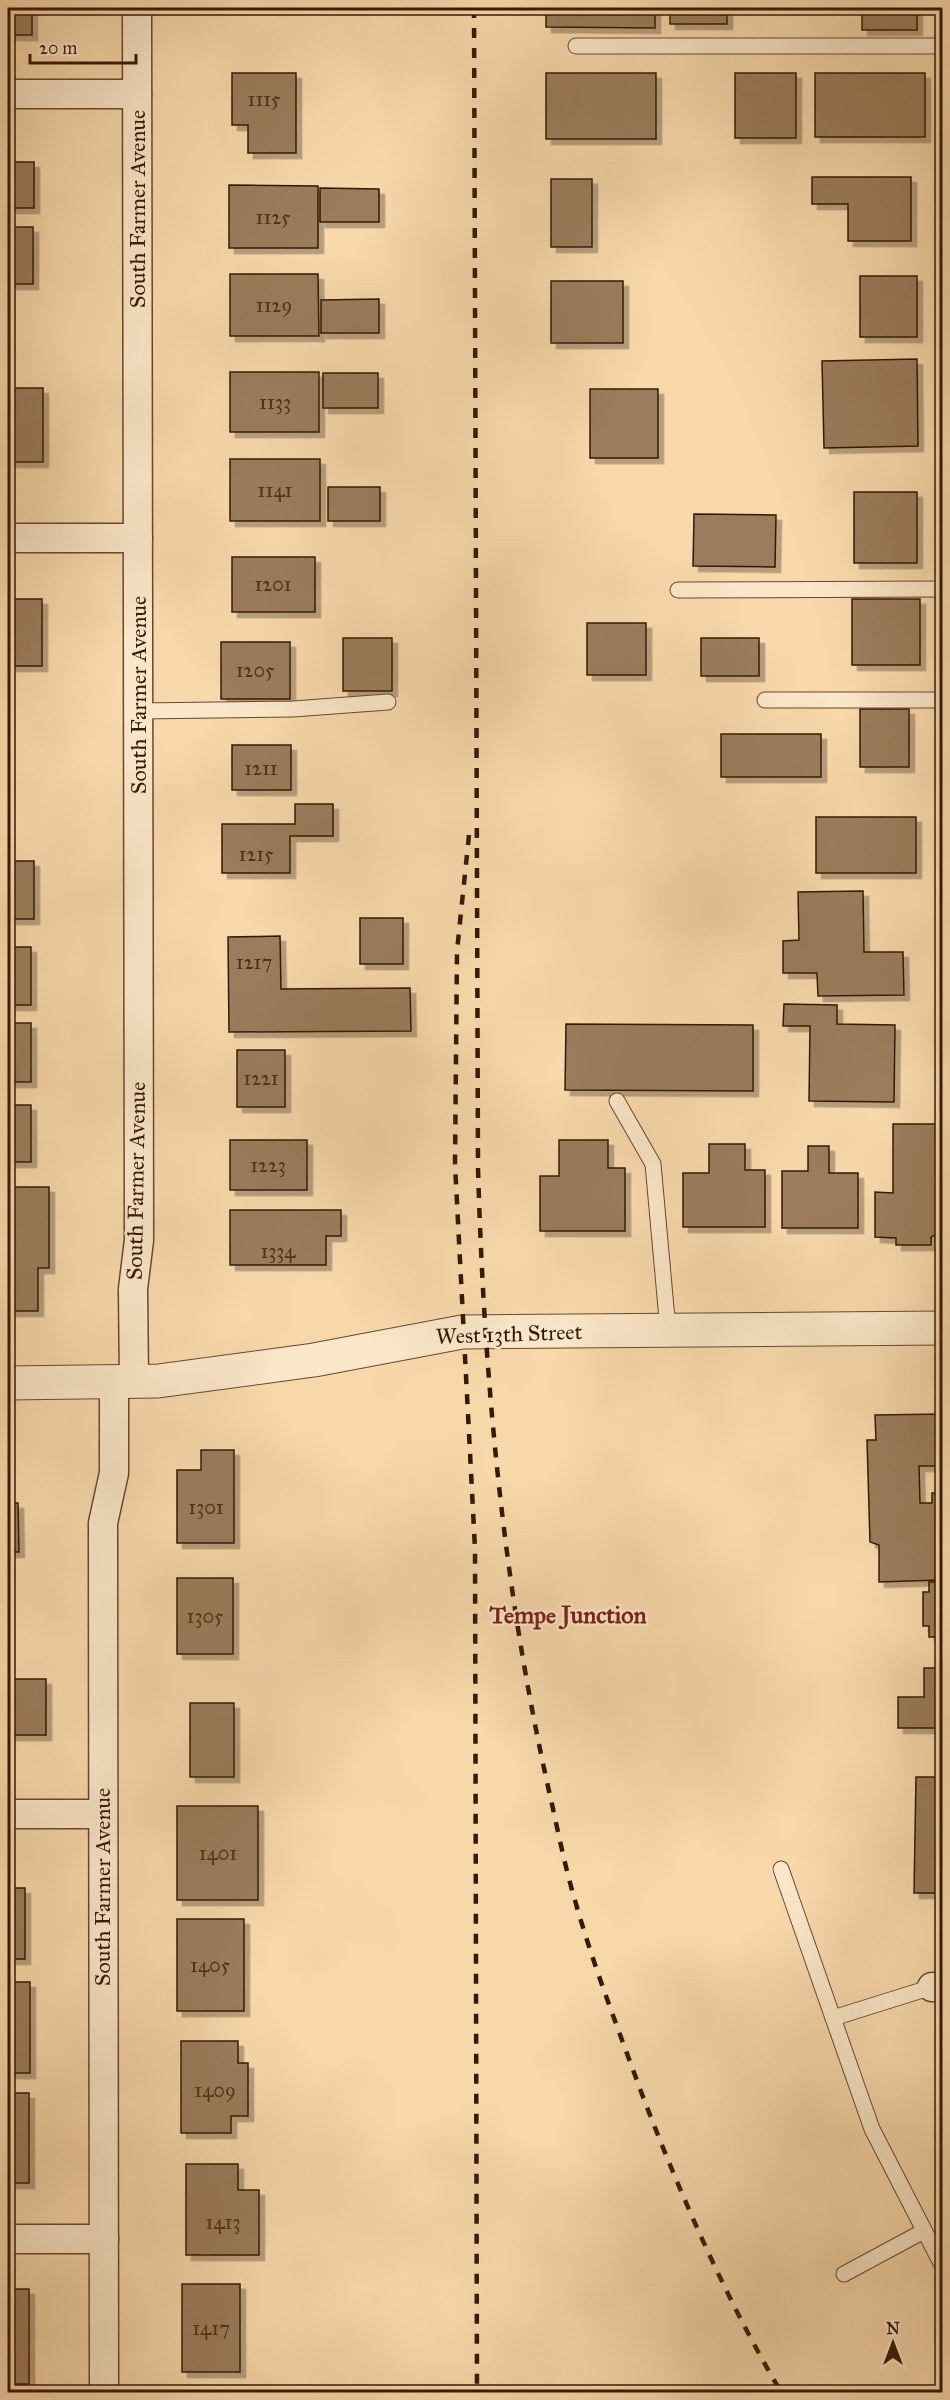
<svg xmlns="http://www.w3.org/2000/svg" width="950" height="2400" viewBox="0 0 950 2400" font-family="'IM FELL Great Primer',serif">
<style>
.building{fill:#9b7c5b;stroke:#361905;stroke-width:1.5;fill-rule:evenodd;filter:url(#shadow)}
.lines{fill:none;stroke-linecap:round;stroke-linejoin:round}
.service-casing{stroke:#66492e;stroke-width:17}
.minor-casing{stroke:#66492e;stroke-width:31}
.tertiary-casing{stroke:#66492e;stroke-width:35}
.service{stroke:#fae6c8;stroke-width:15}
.minor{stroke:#fae6c8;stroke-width:28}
.tertiary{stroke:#fae6c8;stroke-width:33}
.rail{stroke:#361905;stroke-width:4.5;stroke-dasharray:10 10;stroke-linecap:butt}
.labels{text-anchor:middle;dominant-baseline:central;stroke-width:5;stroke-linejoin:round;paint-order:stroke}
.number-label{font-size:20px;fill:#4f321a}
.street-label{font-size:22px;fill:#361905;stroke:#fae6c8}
.neighbourhood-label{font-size:24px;font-weight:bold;fill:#7a1f14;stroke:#fae6c8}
</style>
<defs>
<filter id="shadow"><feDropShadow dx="5.5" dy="5.5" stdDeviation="0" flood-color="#0004"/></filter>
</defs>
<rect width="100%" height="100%" fill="#f8d8ab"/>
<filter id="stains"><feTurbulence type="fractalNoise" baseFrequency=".00333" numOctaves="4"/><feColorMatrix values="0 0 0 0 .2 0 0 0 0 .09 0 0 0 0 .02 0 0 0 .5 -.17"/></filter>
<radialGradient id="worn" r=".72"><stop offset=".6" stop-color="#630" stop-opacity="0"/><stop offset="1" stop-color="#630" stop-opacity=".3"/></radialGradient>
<g class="building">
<rect x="8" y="8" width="24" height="27"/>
<polygon points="546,8 655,8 655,28 546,27"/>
<rect x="670" y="8" width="57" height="16"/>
<rect x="862" y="8" width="55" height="22"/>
<polygon points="232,73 296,73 296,153 248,153 248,125 232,125"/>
<rect x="546" y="73" width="110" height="66"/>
<rect x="735" y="73" width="61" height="65"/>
<rect x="815" y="73" width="110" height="64"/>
<rect x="8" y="162" width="26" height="46"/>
<polygon points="812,177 911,177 911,241 848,241 848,204 812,204"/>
<rect x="551" y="179" width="41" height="68"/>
<polygon points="229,185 318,186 318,248 229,248"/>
<polygon points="320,188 379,189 379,222 320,222"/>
<rect x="8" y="227" width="25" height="57"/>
<polygon points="230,274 318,274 319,336 230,336"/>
<rect x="860" y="276" width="57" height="61"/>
<rect x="551" y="281" width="72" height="62"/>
<polygon points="379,299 379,333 321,333 321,300"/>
<polygon points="917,359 918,446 824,448 822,361"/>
<rect x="230" y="372" width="89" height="60"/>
<rect x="323" y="373" width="55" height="35"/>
<rect x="8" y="388" width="35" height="74"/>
<rect x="590" y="389" width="68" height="69"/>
<rect x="230" y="459" width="90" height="62"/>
<rect x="328" y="487" width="52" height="34"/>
<rect x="854" y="492" width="63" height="71"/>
<polygon points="694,514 776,515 775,567 693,566"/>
<rect x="232" y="557" width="83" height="55"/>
<rect x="8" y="599" width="34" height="67"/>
<rect x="852" y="599" width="68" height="66"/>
<rect x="587" y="623" width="59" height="52"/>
<rect x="343" y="638" width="49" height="53"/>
<rect x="701" y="638" width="58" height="38"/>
<rect x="221" y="642" width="69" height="57"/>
<rect x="860" y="709" width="49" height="58"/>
<rect x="721" y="734" width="100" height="43"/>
<rect x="232" y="745" width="59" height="45"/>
<polygon points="295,804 333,804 333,836 290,836 290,873 222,873 222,824 295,824"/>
<rect x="816" y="817" width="100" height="56"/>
<rect x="8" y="861" width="26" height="58"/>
<polygon points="863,891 864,952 903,952 904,995 818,996 817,973 783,973 783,941 799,940 798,892"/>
<rect x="360" y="918" width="43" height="46"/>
<polygon points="280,936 281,989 410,988 411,1031 229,1032 228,937"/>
<rect x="8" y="947" width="23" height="58"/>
<polygon points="784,1004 837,1005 837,1024 895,1025 894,1102 809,1101 810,1026 783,1026"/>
<rect x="8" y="1023" width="23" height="59"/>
<polygon points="566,1024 753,1025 753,1091 565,1090"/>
<rect x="237" y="1050" width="48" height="57"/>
<rect x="8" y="1105" width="23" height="57"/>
<polygon points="893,1124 938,1124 937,1234 931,1237 931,1245 896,1245 896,1238 875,1237 875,1192 893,1193"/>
<rect x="230" y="1140" width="77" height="50"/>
<polygon points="559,1140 608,1140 608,1168 625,1168 625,1231 540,1231 540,1176 559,1176"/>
<polygon points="709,1144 745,1144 745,1170 765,1170 765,1227 683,1227 683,1173 709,1173"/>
<polygon points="808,1146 829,1146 829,1173 858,1173 858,1228 782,1228 782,1171 808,1171"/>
<polygon points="8,1187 49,1187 49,1268 38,1268 38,1311 8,1311"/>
<polygon points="230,1210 341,1210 341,1236 326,1236 326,1265 230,1265"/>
<path d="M942 1414 940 1580 879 1582V1545L870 1542 867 1440H876L875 1415ZM919 1466H941V1493H932V1503H920Z"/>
<polygon points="201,1450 234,1450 234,1543 177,1543 177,1470 201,1470"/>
<polygon points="8,1503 18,1503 19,1552 8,1552"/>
<rect x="177" y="1578" width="56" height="76"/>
<polygon points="929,1582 942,1582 942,1637 929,1637 929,1626 923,1626 923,1592 929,1592"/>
<polygon points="924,1668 942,1668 942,1728 898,1728 898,1697 924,1697"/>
<rect x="8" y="1679" width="38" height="56"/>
<rect x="190" y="1703" width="44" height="74"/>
<polygon points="916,1777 942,1777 942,1893 914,1893"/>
<rect x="177" y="1806" width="81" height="94"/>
<rect x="8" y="1888" width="17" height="71"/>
<rect x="177" y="1919" width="67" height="92"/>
<rect x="8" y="1982" width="22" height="91"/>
<polygon points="181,2041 238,2041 238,2063 248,2063 248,2116 231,2116 231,2133 181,2133"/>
<rect x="8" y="2093" width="21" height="90"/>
<polygon points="186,2164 238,2164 238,2190 259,2190 259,2255 186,2255"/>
<rect x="182" y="2284" width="58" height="88"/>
<rect x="8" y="2289" width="21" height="95"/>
</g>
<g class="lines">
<g class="service-casing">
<g id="service">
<polyline points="576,46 942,46"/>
<polyline points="678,590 942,589"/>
<polyline points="765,700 942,700"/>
<polyline points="138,711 293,709 388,702"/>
<polyline points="617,1101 653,1164 668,1330"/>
<polyline points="781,1869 833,2018 932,1987"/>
<polyline points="833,2018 872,2129 942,2265"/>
<polyline points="844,2274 924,2231"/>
</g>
</g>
<g class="minor-casing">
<g id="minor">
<polyline points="8,94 137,94"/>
<polyline points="8,538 138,538"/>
<polyline points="134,1383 133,1289 139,1240 137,8"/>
<polyline points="8,1814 101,1814"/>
<polyline points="932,1987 942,1987"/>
<polyline points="8,2239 104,2239"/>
<polyline points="104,2392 103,1523 114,1473 114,1384"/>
</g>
</g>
<g class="tertiary-casing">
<polyline id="tertiary" points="8,1383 158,1381 314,1360 462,1332 942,1328"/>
</g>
<use href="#service" class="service"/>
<use href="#minor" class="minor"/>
<use href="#tertiary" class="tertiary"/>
<g class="rail">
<path d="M474 8 478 1168C484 1378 503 1586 549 1791 557 1826 564 1863 574 1897 593 1965 619 2031 643 2097 682 2198 726 2299 781 2392"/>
<polyline points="469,835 457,951 455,1164 475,1549 477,2392"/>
</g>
</g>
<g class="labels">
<g class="number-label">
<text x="264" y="99">1115</text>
<text x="273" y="217">1125</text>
<text x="274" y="305">1129</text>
<text x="275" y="402">1133</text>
<text x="275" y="490">1141</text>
<text x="273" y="584">1201</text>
<text x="255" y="670">1205</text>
<text x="261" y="768">1211</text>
<text x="256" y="854">1215</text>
<text x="254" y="962">1217</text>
<text x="261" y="1078">1221</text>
<text x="268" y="1165">1223</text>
<text x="278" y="1251">1334</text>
<text x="206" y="1507">1301</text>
<text x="205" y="1616">1305</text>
<text x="218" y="1853">1401</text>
<text x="210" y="1965">1405</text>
<text x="215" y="2090">1409</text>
<text x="223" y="2222">1413</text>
<text x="211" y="2328">1417</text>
</g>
<g class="street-label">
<text transform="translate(137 209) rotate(-90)">South Farmer Avenue</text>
<text transform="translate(138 695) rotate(-90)">South Farmer Avenue</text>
<text transform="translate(136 1181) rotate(-89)">South Farmer Avenue</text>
<text transform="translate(509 1334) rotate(-2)">West 13th Street</text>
<text transform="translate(102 1887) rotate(-90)">South Farmer Avenue</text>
</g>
<g class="neighbourhood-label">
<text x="568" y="1615">Tempe Junction</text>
</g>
</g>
<rect width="950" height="2400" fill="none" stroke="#f8d8ab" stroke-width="30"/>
<rect x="9" y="9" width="932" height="2382" fill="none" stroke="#361905" stroke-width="3"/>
<rect x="15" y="15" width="920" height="2370" fill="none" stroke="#361905" stroke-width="1.5"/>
<g transform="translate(893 2343)" stroke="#fae6c8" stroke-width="4.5" paint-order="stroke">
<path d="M0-4.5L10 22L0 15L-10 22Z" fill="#361905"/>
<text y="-9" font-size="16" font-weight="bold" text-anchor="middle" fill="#361905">N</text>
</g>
<path d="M30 54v9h106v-9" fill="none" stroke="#361905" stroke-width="3"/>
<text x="39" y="54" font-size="18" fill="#361905" stroke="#fae6c8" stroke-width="4.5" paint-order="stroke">20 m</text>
<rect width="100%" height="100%" filter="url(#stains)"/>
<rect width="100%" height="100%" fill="url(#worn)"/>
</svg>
